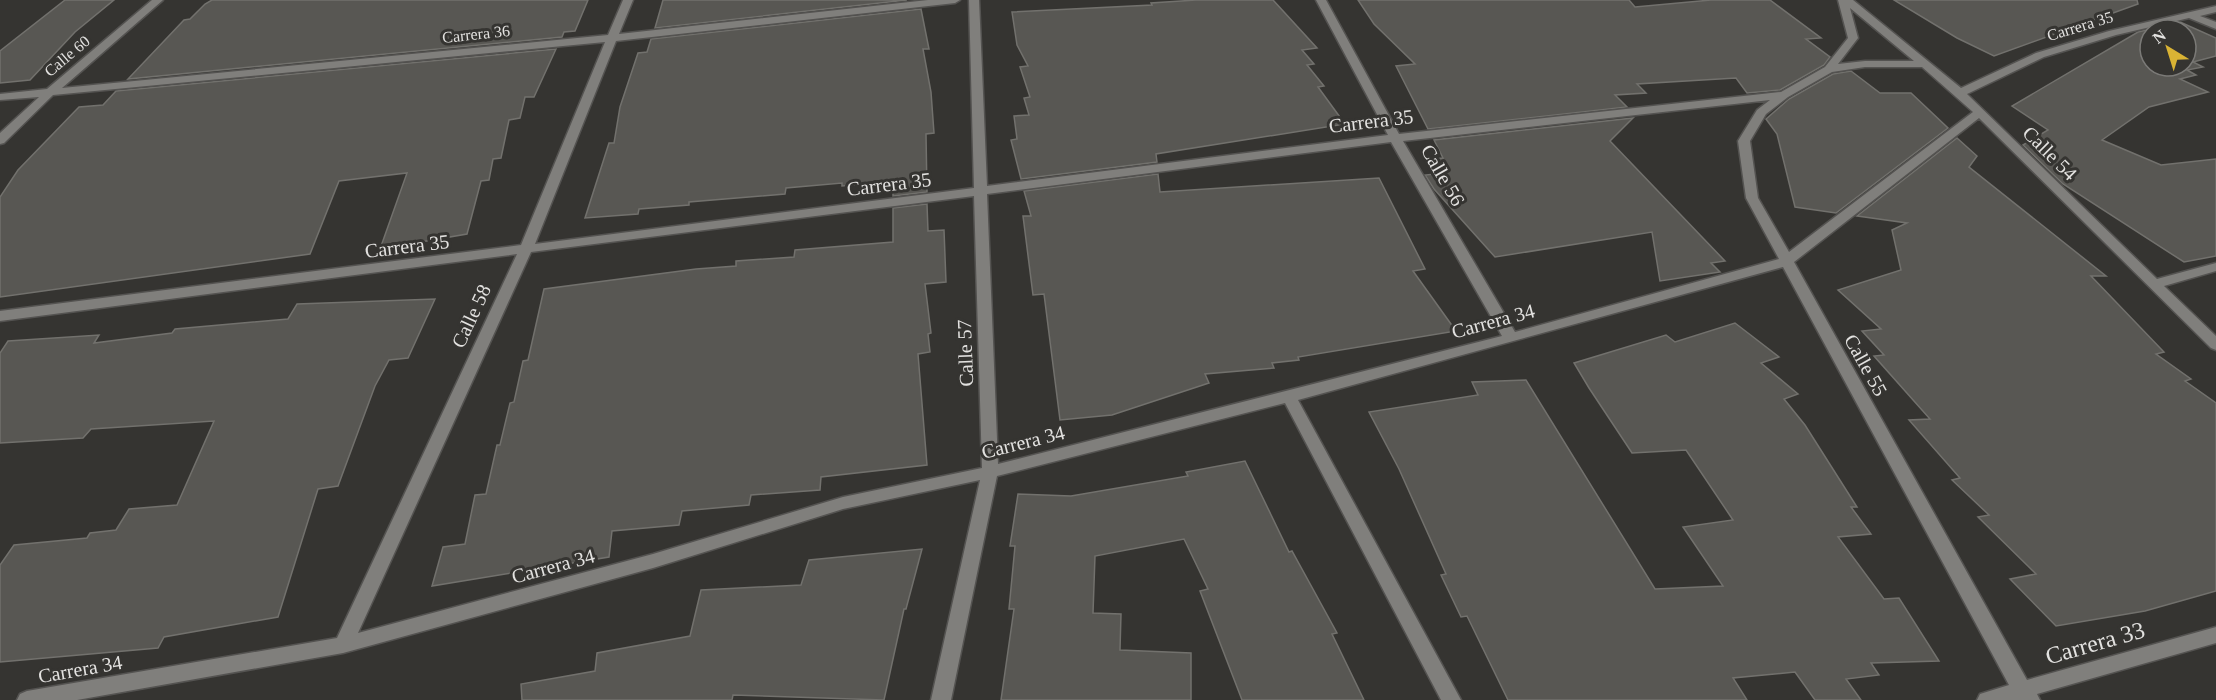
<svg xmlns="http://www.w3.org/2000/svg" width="2216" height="700" viewBox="0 0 2216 700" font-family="'Times New Roman',serif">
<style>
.building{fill:#585753;stroke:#72716d;stroke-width:1.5;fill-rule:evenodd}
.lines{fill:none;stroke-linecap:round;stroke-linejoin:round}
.minor-casing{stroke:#545351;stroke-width:3}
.minor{fill:#807f7c;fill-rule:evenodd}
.labels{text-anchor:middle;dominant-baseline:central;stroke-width:6;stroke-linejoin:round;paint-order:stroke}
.far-street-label{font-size:16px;fill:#e3e2e0;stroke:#353431}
.street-label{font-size:20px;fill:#e3e2e0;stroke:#353431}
.near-street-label{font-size:24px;fill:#e3e2e0;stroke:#353431}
</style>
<rect width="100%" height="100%" fill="#353431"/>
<g class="building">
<polygon points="65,0 114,0 75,32 30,80 0,83 0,51"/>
<polygon points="212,0 588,0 575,31 564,32 562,37 128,79 184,20 190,19 205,4"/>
<polygon points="663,0 907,0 655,28"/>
<polygon points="1196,0 1273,0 1317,48 1302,50 1314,64 1307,65 1324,86 1318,87 1345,124 1156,154 1157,162 1021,179 1011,140 1017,139 1014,116 1029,115 1024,98 1030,97 1020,67 1028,66 1017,45 1012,12 1152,5 1151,3"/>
<polygon points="1358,0 1629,0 1635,7 1711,0 1770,0 1821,38 1806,39 1830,57 1824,65 1780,90 1747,93 1736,78 1637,84 1646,93 1615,95 1627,107 1428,129 1396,66 1415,64 1374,24"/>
<polygon points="1894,0 2137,0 2138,4 1994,56 1957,38"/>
<polygon points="921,9 929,49 923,49 931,92 934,133 926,134 927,192 893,196 893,182 842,186 842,183 786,188 785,194 689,202 689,205 639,209 638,214 585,218 609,143 614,143 620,107 638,53 647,52 651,39"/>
<path d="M2180 22 2216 38V56L2193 62 2203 67 2187 70 2196 75 2180 79 2208 92 2149 107 2102 140 2161 165 2216 159V256L2184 262 2063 184 2023 145 2048 130 2012 106 2138 32ZM2150 30H2186V66H2150Z"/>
<polygon points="556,49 534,97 525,97 520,118 509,120 501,158 493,159 489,180 481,181 467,234 380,249 407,173 339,181 310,254 0,297 0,197 18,170 79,107 103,105 116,91"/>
<polygon points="1851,71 1880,93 1911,93 1948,128 1836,213 1795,207 1777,134 1766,119 1789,99 1833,74"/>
<polygon points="1633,118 1610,141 1725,261 1711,263 1720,272 1660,281 1652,232 1495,257 1434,189 1425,175 1445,173 1433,159 1443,158 1434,140"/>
<polygon points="1957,138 1977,156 1969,167 2106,276 2091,276 2164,352 2156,354 2191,379 2185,381 2216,403 2216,591 2145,611 2056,626 2010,579 2036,574 1978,517 1989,515 1952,480 1960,478 1909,420 1930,419 1874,356 1884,355 1862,331 1881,329 1838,290 1901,270 1892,230 1907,223 1857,216"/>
<polygon points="1158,174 1160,192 1379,178 1425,269 1413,271 1456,331 1298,357 1299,360 1272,363 1274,368 1205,374 1209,383 1112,415 1060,420 1044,294 1033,295 1023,216 1031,216 1024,191"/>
<polygon points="927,204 928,231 944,230 946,282 925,284 931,333 928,334 930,352 918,354 927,465 821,477 820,490 751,495 749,505 682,511 679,525 612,531 609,557 432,586 443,547 465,544 475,495 486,494 497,445 500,445 510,403 514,402 523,361 528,360 544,289 696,269 736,266 736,261 794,257 795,250 893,242 893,208"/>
<polygon points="435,299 408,358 389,360 375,386 338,486 318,489 278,617 164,637 158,648 0,662 0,565 14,545 87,538 90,533 116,530 129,509 177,505 214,421 91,429 83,438 0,443 0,353 8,341 99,335 94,343 172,333 175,329 288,319 297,304"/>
<polygon points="1735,323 1779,357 1761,363 1798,394 1784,399 1805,425 1857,507 1851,507 1871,534 1838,537 1884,599 1899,598 1939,661 1871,663 1879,675 1846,679 1861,700 1815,700 1795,672 1733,678 1747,700 1508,700 1467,616 1461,617 1441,575 1446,574 1399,469 1369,412 1478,395 1472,382 1526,380 1655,589 1723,586 1683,527 1733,520 1686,450 1632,453 1589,388 1574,363 1666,335 1675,342"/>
<polygon points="1245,461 1289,552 1292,551 1337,633 1332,634 1364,700 1242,700 1200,591 1208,589 1184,539 1095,556 1093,613 1121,614 1120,650 1191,653 1191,700 1001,700 1014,609 1009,609 1015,546 1010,546 1018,494 1071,496 1188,476 1186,472"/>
<polygon points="922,549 906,609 904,609 884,700 733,695 732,700 522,700 521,684 595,671 597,653 690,636 701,590 801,585 809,560"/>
</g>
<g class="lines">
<g class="minor-casing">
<path id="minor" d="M152 0H163L62 88 608 35 623 0H633L619 34 928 0H960L955 3 616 41 535 244 974 188 969 0H979L987 186 1388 135 1316 0H1326L1399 134 1781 92 1825 67 1848 38 1838 0H1853L1961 88 2036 53 2109 31 2216 6V12L2200 16 2216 22V29L2189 18 2116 35 2044 57 1967 94 2157 279 2216 263V271L2164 286 2216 336V350L2211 348 1979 118 1794 262 2027 680 2216 627V643L2037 694 2040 700H1977L1980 694 2009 685 1783 267 1298 400 1461 700H1441L1285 403 997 476 951 700H931L980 480 843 509 653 568 343 653 77 700H17L20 694 27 691 337 638 517 254 0 321V311L521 245 605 42 53 95 4 143 0 144V133L39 97 0 100V94L47 89ZM1850 8 1914 61H1865L1838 64 1858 38ZM1865 67H1922L1973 112 1789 252 1758 198 1750 141 1766 114 1788 97 1832 72ZM1770 100 1757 110 1738 141 1746 198 1779 259 1515 332 1403 141ZM1391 142 1502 336 998 464 987 194ZM974 196 982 468 843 497 653 554 358 633 531 252Z"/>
</g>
<use href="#minor" class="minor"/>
</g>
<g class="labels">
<g class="far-street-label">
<text transform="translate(2080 26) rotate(-17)">Carrera 35</text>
<text transform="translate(476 34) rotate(-6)">Carrera 36</text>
<text transform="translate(67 56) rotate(-40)">Calle 60</text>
</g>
<g class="street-label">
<text transform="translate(1371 121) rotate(-7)">Carrera 35</text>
<text transform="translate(2050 153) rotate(45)">Calle 54</text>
<text transform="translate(1443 175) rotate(60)">Calle 56</text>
<text transform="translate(889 184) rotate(-7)">Carrera 35</text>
<text transform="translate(407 246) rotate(-7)">Carrera 35</text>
<text transform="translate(471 316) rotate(-65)">Calle 58</text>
<text transform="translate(1493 321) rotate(-15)">Carrera 34</text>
<text transform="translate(965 353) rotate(-92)">Calle 57</text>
<text transform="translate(1866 365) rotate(61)">Calle 55</text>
<text transform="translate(1023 442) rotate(-14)">Carrera 34</text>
<text transform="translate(553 566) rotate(-15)">Carrera 34</text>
<text transform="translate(80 669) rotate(-10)">Carrera 34</text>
</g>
<g class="near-street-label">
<text transform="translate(2095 643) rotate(-16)">Carrera 33</text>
</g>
</g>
<g transform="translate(2168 48) rotate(322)"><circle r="28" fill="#353431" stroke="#7b7a77" stroke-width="1.5"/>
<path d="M0-4.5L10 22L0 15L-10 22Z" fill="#d9b334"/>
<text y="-9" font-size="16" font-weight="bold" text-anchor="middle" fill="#e3e2e0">N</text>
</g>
</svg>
